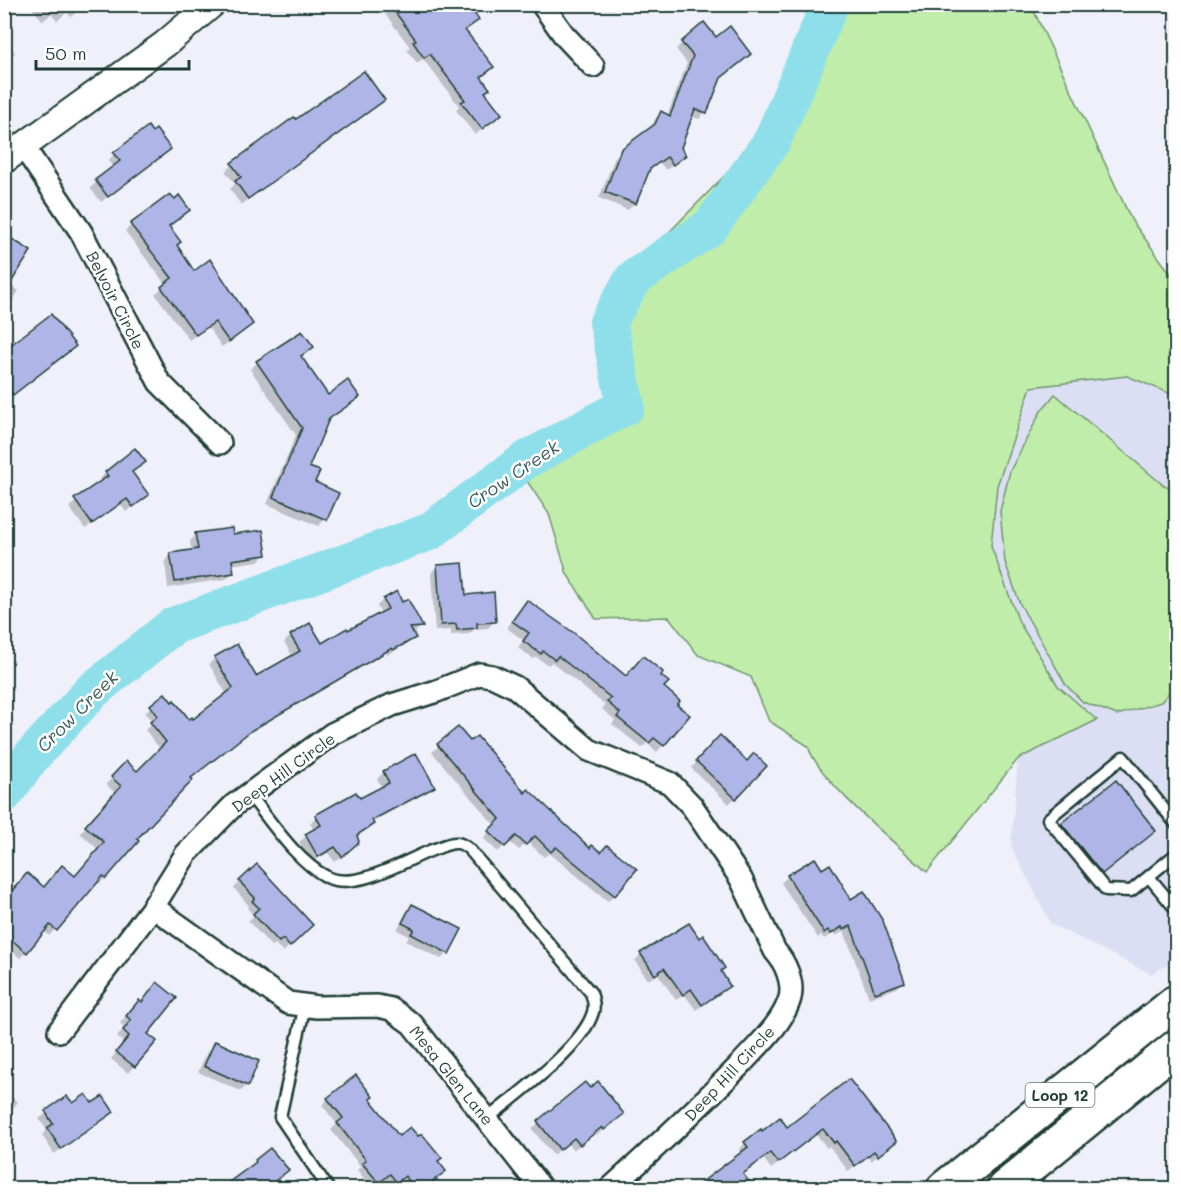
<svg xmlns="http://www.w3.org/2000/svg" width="1181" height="1193" viewBox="0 0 1181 1193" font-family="Mali,sans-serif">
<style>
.built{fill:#dcdff4}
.green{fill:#c0edaa;stroke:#70956f;stroke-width:1.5}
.shadow{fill:#0003}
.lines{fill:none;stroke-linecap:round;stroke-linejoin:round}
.river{stroke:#8fdfea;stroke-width:38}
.building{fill:#afb6e7;stroke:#1f3d34;stroke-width:1.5}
.service-casing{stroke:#1f3d34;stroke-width:15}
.minor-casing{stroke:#1f3d34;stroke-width:26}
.tertiary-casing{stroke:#1f3d34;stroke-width:30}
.primary-casing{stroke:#1f3d34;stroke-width:38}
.service{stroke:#fff;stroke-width:10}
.minor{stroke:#fff;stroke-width:21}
.tertiary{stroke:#fff;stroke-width:26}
.primary{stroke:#fff;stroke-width:33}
.labels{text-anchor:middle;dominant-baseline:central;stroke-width:5;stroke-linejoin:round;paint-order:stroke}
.shield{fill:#fff;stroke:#627771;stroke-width:1.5}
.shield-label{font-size:15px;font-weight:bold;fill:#1f3d34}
.street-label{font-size:16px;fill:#1f3d34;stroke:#fff}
.water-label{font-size:18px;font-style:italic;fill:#355d58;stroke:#fff}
</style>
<rect width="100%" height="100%" fill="#eff0fa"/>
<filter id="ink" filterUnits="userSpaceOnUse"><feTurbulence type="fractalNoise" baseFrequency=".0167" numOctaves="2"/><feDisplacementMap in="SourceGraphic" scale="12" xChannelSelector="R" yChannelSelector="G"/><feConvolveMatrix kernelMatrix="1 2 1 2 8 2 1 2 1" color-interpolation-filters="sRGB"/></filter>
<g filter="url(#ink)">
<polygon class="built" points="1127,376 1176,396 1176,960 1151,974 1051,924 1011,847 1018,758 1096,720 1058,686 1019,622 991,546 997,486 1031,387"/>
<g class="green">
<path d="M822 5H1033V9L1132 221 1176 281V396L1127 376 1031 387 997 486 991 546 1019 622 1058 686 1097 720 1018 759 927 872C898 845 818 781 808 746L769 721 751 677 698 655 669 617 596 619 567 574 549 514 523 475 621 401 596 307 774 125Z"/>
<polygon points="1055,394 1162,484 1176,493 1176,684 1161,702 1117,715 1083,702 1066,685 1020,604 1005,562 1000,511 1010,471 1041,411"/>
</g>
<g class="shadow">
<polygon points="35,4 85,4 71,17 67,12 57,21 51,14 43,21 32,8"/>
<polygon points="395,4 477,20 464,31 480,78 489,89 484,93 500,114 475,135 456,110 459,106 423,59 417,63 407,50 410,47 385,14"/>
<polygon points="580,4 618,4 613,9 580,8"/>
<polygon points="4,30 8,36 5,39 15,53 4,63"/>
<polygon points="716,39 719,79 705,112 699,119 691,116 679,148 678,161 666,170 660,163 647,172 635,203 628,210 599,198 615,157 650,130 655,119 661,113 667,116 687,63 676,49 682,43"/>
<polygon points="383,100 241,205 230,189 235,184 225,171 294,119 296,121"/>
<polygon points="114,154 162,155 101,202 90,188 114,168 108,161"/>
<polygon points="131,225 167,226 175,245 194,273 245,330 222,347 208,327 189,340 155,294 166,285 125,231"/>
<polygon points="4,236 9,284 19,291 4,312"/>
<polygon points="302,333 312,347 300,357 328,397 358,397 327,421 307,468 313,483 337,493 325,519 319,526 267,504 296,435 250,369 257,363"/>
<polygon points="4,352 68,352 6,400"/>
<polygon points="135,450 131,473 147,495 126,512 120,504 85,529 69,507 101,482 99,479 106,473"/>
<polygon points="196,535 232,536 265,555 258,561 231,565 232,573 226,579 168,588 165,561 171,555 192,552 190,541"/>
<polygon points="437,566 464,596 495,621 488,628 475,629 469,634 451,635 451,630 435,631 431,573"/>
<polygon points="396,593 402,604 421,626 415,633 411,633 414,637 407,644 387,655 386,653 244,736 190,779 135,839 96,872 104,879 99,884 96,882 49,936 44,931 20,958 6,946 43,888 74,877 99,850 80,833 115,793 106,784 127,763 137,773 160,749 145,730 153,722 145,713 151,706 189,721 193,721 227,695 209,664 215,658 255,678 293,657 284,642 291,636 321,645 381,614 377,606 383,600"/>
<polygon points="527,602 626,678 659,676 662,688 663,745 657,752 647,743 642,748 612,724 615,720 602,709 605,705 552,662 548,665 536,657 534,659 518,648 523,640 507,628"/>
<polygon points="458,729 525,795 590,850 601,854 614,895 608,901 549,853 544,857 528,842 519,850 509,841 498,852 483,838 495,826 432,752"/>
<polygon points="720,738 746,763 765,766 729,804 691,768"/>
<polygon points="416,755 433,787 426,793 372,822 366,830 356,837 351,848 335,862 328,853 312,862 299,842 314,830 310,823 316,817 359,800 382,788 377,779 384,772"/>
<polygon points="1062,824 1154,831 1092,882 1052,834"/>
<polygon points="814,860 903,981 897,988 869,998 844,931 836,936 835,933 824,939 821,935 818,938 781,883 788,876"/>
<polygon points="257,866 311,925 283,952 275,944 272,947 248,921 254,916 247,908 249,906 234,888"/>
<polygon points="412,906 448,953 441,959 406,941 409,936 397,930 406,912"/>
<polygon points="688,925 728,986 696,1010 684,994 676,1000 658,974 648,980 635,961 641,954"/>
<polygon points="133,1008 146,1034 134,1066 128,1073 111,1059 124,1043 117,1037 125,1027 120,1023"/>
<polygon points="215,1043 247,1085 241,1091 198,1072 208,1050"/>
<polygon points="849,1081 889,1147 871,1161 867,1156 848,1171 829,1146 827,1148 816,1134 771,1169 763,1158 741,1175 752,1188 698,1188 742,1154 739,1150 745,1143 787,1129"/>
<polygon points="4,1091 18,1102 4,1118"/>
<polygon points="67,1098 73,1105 92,1105 112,1112 54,1154 42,1135 47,1130 39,1119"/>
<polygon points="328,1099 368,1099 399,1138 436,1161 438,1177 423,1188 404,1188 398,1182 390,1188 383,1179 372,1188 357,1170 361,1167 331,1130 337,1124 322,1105"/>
<polygon points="616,1120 597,1135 595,1133 573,1150 567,1143 553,1155 532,1129 538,1123"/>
<polygon points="256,1162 281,1177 267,1187 268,1188 224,1188 250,1168"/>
</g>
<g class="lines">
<polyline class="river" points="4,794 32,756 92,691 173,626 429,532 526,460 626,406 608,322 633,279 710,227 772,141 830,4"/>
</g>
<g class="building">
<polygon points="389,4 468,4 479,20 465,30 494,67 481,77 490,89 485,92 502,114 482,129 461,102 465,100 430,54 424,58 413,42 416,40"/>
<polygon points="704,22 716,37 730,26 751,54 721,78 707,113 695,109 681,148 686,155 673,165 667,157 650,169 636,204 605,192 621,149 655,124 661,111 670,116 693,56 681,42"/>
<polygon points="364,71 385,100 248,199 235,181 241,177 231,163 294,117 296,119"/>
<polygon points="148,126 152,132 156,129 171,149 108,197 95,180 120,161 113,153"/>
<polygon points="170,194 175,199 179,195 190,210 169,226 181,242 177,245 194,271 210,259 253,324 229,342 215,322 196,335 161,287 172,278 130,224"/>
<polygon points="4,234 31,251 4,294"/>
<polygon points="51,314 76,346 13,395 4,384 4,350"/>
<polygon points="302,331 314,347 301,356 328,395 348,380 360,397 329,419 309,467 320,471 315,482 339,493 327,520 273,497 302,428 256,361"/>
<polygon points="135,448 146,462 132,472 149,495 133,507 127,499 92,524 74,499 108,476 105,472"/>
<polygon points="232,528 233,534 263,530 267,555 232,560 234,573 175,582 170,553 198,549 195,533"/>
<polygon points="463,563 466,595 494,592 496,622 477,623 477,628 457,630 456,624 441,625 437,565"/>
<polygon points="397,591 402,602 408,599 423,627 410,628 416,638 393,650 392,648 252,730 191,778 193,780 137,839 139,841 106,879 103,876 57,931 50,925 27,953 13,941 4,951 4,900 27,873 44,887 62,865 75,876 104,842 85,826 121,786 111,777 126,761 137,771 166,742 150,722 158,716 150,705 165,693 172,702 174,700 189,719 192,717 193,719 233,688 214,657 237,644 256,676 300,651 290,635 310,623 322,643 347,628 348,630 388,609 383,599"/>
<polygon points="527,600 574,633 626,676 643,656 663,672 661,676 669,682 664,687 680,701 677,705 690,715 664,746 654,738 649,743 617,717 620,713 607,702 611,698 558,656 555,660 543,651 541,654 523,641 529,633 512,621"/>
<polygon points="458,727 470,741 477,736 525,793 528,789 590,848 592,845 601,852 607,845 637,869 615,896 556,847 551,852 535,836 526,845 516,836 505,847 488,831 500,819 437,744"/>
<polygon points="720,735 747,761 754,753 767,766 736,799 696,761"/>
<polygon points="416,753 435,787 372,820 374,824 357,835 359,842 342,857 335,847 318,857 305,834 321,825 315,815 356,792 360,798 389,783 383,771"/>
<polygon points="1116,780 1156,831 1102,874 1061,823"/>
<polygon points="815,858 822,869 830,864 851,899 864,891 883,921 905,982 875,993 851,926 843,930 842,927 831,934 828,930 824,933 787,875"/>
<polygon points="257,864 313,925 290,947 283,939 279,942 253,914 259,908 252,901 255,898 239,881"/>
<polygon points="412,904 462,929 449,954 411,934 414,929 402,923"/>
<polygon points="689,923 699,938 703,935 725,968 721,971 730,986 702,1005 691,989 683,995 664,968 655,975 640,953"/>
<polygon points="157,982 177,998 148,1034 157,1041 135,1067 116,1052 129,1036 123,1030 131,1020 126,1016 139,1000 142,1002"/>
<polygon points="215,1041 259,1061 248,1086 204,1066"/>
<polygon points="356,1075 373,1097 370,1099 399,1136 410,1127 418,1136 422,1134 442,1158 438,1161 446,1171 424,1188 415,1188 405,1176 397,1183 390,1174 379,1183 362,1163 366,1160 337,1123 343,1118 327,1098"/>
<polygon points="849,1079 897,1141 878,1156 874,1151 855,1166 836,1141 834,1143 823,1129 778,1163 770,1153 743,1174 754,1188 694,1188 748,1147 744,1142 761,1129 762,1131 780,1117 787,1127"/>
<polygon points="598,1081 624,1114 604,1130 602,1127 580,1145 574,1138 560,1150 537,1121 585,1082 590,1088"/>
<polygon points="86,1094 92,1103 103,1096 114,1112 61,1149 47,1128 53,1124 45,1111 67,1096 73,1103"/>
<polygon points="270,1148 289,1170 266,1188 221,1188 256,1162 255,1160"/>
</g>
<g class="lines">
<g class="service-casing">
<g id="service">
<path d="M249 794C270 820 296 861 327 877 356 892 407 859 435 849 441 847 450 842 457 843 461 843 465 846 469 849L591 993C593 999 595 1006 593 1012 584 1046 515 1096 487 1119"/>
<polyline points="1176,824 1123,757 1048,819 1106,890 1131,891 1176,854"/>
<polyline points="1150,878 1174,907"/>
<polyline points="305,1005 280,1117 328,1188"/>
</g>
</g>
<g class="minor-casing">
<g id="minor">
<polyline points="542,4 564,35 593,66"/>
<polyline points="23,146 81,232 159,382 220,443"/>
<polyline points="153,907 288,1003 317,1007 377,1006 391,1009 412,1024 541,1188"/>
<path d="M59 1031 153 907 186 854 234 805 332 734 392 705 437 691 479 674 492 676 515 687 589 750 670 783 692 806 741 879 775 951C785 962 794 982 790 998 783 1023 758 1045 741 1064 699 1107 655 1148 611 1188"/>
</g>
</g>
<g class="tertiary-casing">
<polyline id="tertiary" points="4,160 165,44 212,4"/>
</g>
<g class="primary-casing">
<g id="primary">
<polyline points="944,1188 1176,1002"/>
<polyline points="1004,1188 1176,1047"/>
</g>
</g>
<use href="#service" class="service"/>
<use href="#minor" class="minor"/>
<use href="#tertiary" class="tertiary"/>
<use href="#primary" class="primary"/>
</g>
</g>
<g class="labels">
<rect class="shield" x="1025.5" y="1083" width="69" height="24" rx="4.5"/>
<g class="shield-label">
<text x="1060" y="1095">Loop 12</text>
</g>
<g class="street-label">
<text transform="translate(116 300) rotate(63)">Belvoir Circle</text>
<text transform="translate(283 772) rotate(-36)">Deep Hill Circle</text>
<text transform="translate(729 1073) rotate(-47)">Deep Hill Circle</text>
<text transform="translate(452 1075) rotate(51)">Mesa Glen Lane</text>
</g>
<g class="water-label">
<text transform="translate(513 474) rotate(-34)">Crow Creek</text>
<text transform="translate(77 711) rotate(-45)">Crow Creek</text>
</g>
</g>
<rect width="1181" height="1193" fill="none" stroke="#fff" stroke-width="24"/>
<rect x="12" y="12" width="1157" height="1169" fill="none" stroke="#1f3d34" stroke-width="2" filter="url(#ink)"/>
<path d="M36 60v9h153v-9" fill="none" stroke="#1f3d34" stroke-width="3"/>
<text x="45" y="60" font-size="18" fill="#1f3d34" stroke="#ffffff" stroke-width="4.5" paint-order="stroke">50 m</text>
</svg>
